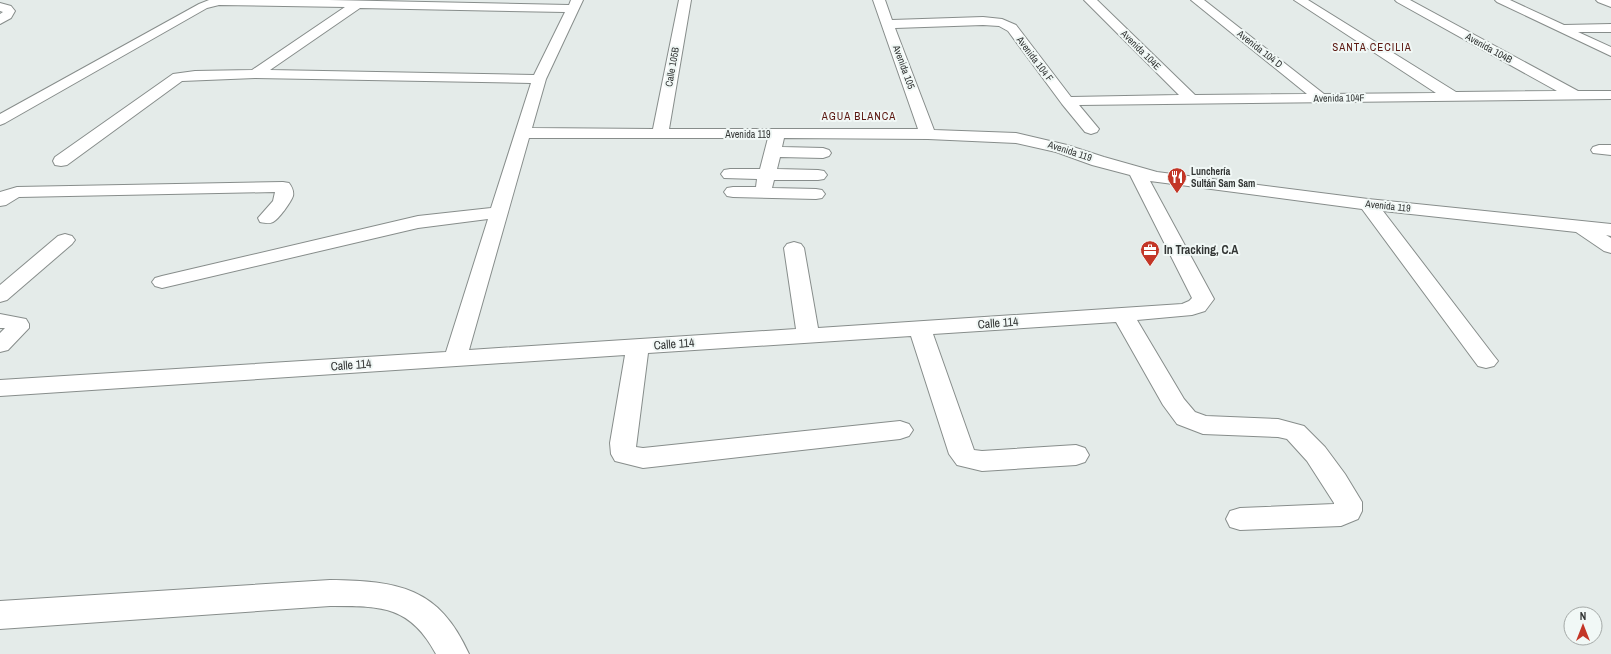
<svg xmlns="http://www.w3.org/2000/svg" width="1611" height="654" viewBox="0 0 1611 654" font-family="'Archivo Narrow',sans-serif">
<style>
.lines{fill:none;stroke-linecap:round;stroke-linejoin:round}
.minor-casing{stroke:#878d8b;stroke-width:2}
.minor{fill:#fff;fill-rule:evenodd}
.labels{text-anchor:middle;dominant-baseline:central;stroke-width:4;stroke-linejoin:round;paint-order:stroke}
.far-street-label{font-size:10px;fill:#323534;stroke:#f1f8f6}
.far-poi-label{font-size:10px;font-weight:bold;fill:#323534;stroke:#f1f8f6;text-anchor:start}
.far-neighbourhood-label{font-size:11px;letter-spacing:1px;fill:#5c1811;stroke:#f1f8f6}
.poi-label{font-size:12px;font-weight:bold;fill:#323534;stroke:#f1f8f6;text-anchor:start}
.street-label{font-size:12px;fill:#323534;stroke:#f1f8f6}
</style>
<rect width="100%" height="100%" fill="#e4ebe9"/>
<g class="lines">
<g class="minor-casing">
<g id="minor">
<path d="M209 0H329L569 5 571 0H583L546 79 532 128 653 129 679 0H691L669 129H918L873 0H885L892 20 983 17 1002 19 1016 25 1071 97 1179 95 1084 0H1097L1195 95 1307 94 1191 0H1204L1324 94 1436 93 1294 0H1308L1456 92 1557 91 1397 2 1395 0H1410L1578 91H1611V99L1079 105 1099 129 1097 132 1091 134 1085 132 1062 104 1008 31 999 26 983 25 895 28 934 130 1016 133 1067 145 1104 157 1157 172 1368 199 1611 224V236L1606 235 1611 238V253L1604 251 1576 232 1383 211 1494 356 1498 361 1494 366 1486 368 1478 366 1362 209 1150 181 1214 299 1205 311 1192 315 1137 320 1184 399 1195 412 1206 416 1278 419 1304 426 1325 447 1345 474 1362 502V511L1358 519 1341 526 1240 530 1230 527 1226 519 1230 511 1240 508 1334 504V503L1307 461 1287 439 1278 437 1203 434 1177 424 1163 405 1116 322 933 334 974 450 982 451 1076 445 1085 448 1089 455 1085 462 1076 465 982 471 957 465 949 454 911 336 648 353 636 447 643 448 900 421 909 424 913 430 909 436 900 439 643 468 615 461 611 454 610 443 625 355 0 396V380L446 352 488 219 418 228 162 288 155 286 152 282 155 278 162 276 418 216 491 208 531 83 255 78 182 81 67 165 61 166 55 165 53 161 55 157 173 74 195 71 252 70 345 7 219 5 207 8 5 123 0 125V114L199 4ZM360 8 565 12 534 75 270 70ZM529 138H768L760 169H730L724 170 721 174 724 178 757 179 756 187H733L727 188 724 192 727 196 733 197 816 199 822 198 825 194 822 190 816 189 772 188 774 180H818L824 179 827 175 824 171 818 170 777 169 780 157 823 158 829 156 831 153 829 150 823 148 782 147 784 138 928 139 1016 143 1056 152 1092 165 1130 175 1192 298 1189 301 1182 304 818 328 804 248 801 244 794 242 787 244 784 248 796 329 469 350Z"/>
<polygon points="1495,0 1510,0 1564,25 1611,24 1611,32 1578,32 1611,47 1611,56 1497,2"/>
<polygon points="1596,0 1611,0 1611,7 1598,2"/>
<polygon points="0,3 11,6 15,11 11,18 0,24 0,14 3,12 0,11"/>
<polygon points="1599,145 1611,145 1611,155 1593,153 1591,150 1593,147"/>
<path d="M283 182 289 183C292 187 294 191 293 196 291 202 279 219 273 222 269 224 265 223 260 222L258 218 273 201 275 192 19 197 6 205 0 206V192L17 187Z"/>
<polygon points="65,234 72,236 75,240 72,244 7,300 0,302 0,285 58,236"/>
<polygon points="0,314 26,319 29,324 29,328 8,350 0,352 0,333 5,328 0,328"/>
<path d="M330 580C398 581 439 587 469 654H436C410 605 380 606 330 606L0 629V601Z"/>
</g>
</g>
<use href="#minor" class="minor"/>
</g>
<defs>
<g id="restaurant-pin" transform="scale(1)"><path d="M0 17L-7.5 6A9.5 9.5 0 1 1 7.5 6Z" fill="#c33627" stroke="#f1f8f6"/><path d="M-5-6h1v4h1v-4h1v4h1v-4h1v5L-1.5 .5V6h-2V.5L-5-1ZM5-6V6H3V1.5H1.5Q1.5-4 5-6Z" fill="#fff"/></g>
<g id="office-pin" transform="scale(1)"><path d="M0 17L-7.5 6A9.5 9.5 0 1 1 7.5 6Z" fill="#c33627" stroke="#f1f8f6"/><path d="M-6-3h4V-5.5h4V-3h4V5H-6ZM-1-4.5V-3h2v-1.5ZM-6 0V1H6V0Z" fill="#fff"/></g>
</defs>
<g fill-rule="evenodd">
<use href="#restaurant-pin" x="1177" y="177"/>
<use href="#office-pin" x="1150" y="250"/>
</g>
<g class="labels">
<g class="far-street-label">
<text transform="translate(1489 48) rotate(29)">Avenida 104B</text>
<text transform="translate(1260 49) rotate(38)">Avenida 104 D</text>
<text transform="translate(1141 50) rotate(45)">Avenida 104E</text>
<text transform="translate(1035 59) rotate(53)">Avenida 104 F</text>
<text transform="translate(672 67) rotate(-80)">Calle 105B</text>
<text transform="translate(904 67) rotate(70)">Avenida 105</text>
<text transform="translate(1339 98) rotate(-1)">Avenida 104F</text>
<text x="748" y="134">Avenida 119</text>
<text transform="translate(1070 151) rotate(18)">Avenida 119</text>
<text transform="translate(1388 206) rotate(6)">Avenida 119</text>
</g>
<g class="far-poi-label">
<text x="1191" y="171">Lunchería<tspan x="1191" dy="12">Sultán Sam Sam</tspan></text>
</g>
<g class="far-neighbourhood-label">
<text x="1372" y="47">SANTA CECILIA</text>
<text x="859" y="116">AGUA BLANCA</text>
</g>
<g class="poi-label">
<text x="1164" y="250">In Tracking, C.A</text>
</g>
<g class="street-label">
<text transform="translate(998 323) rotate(-4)">Calle 114</text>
<text transform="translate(674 344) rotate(-4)">Calle 114</text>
<text transform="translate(351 365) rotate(-4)">Calle 114</text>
</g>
</g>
<g transform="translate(1583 626)"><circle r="19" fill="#f1f8f6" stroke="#a5aaa8"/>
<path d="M0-3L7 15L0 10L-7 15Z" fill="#c33627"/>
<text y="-6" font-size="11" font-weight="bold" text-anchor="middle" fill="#323534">N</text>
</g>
</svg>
